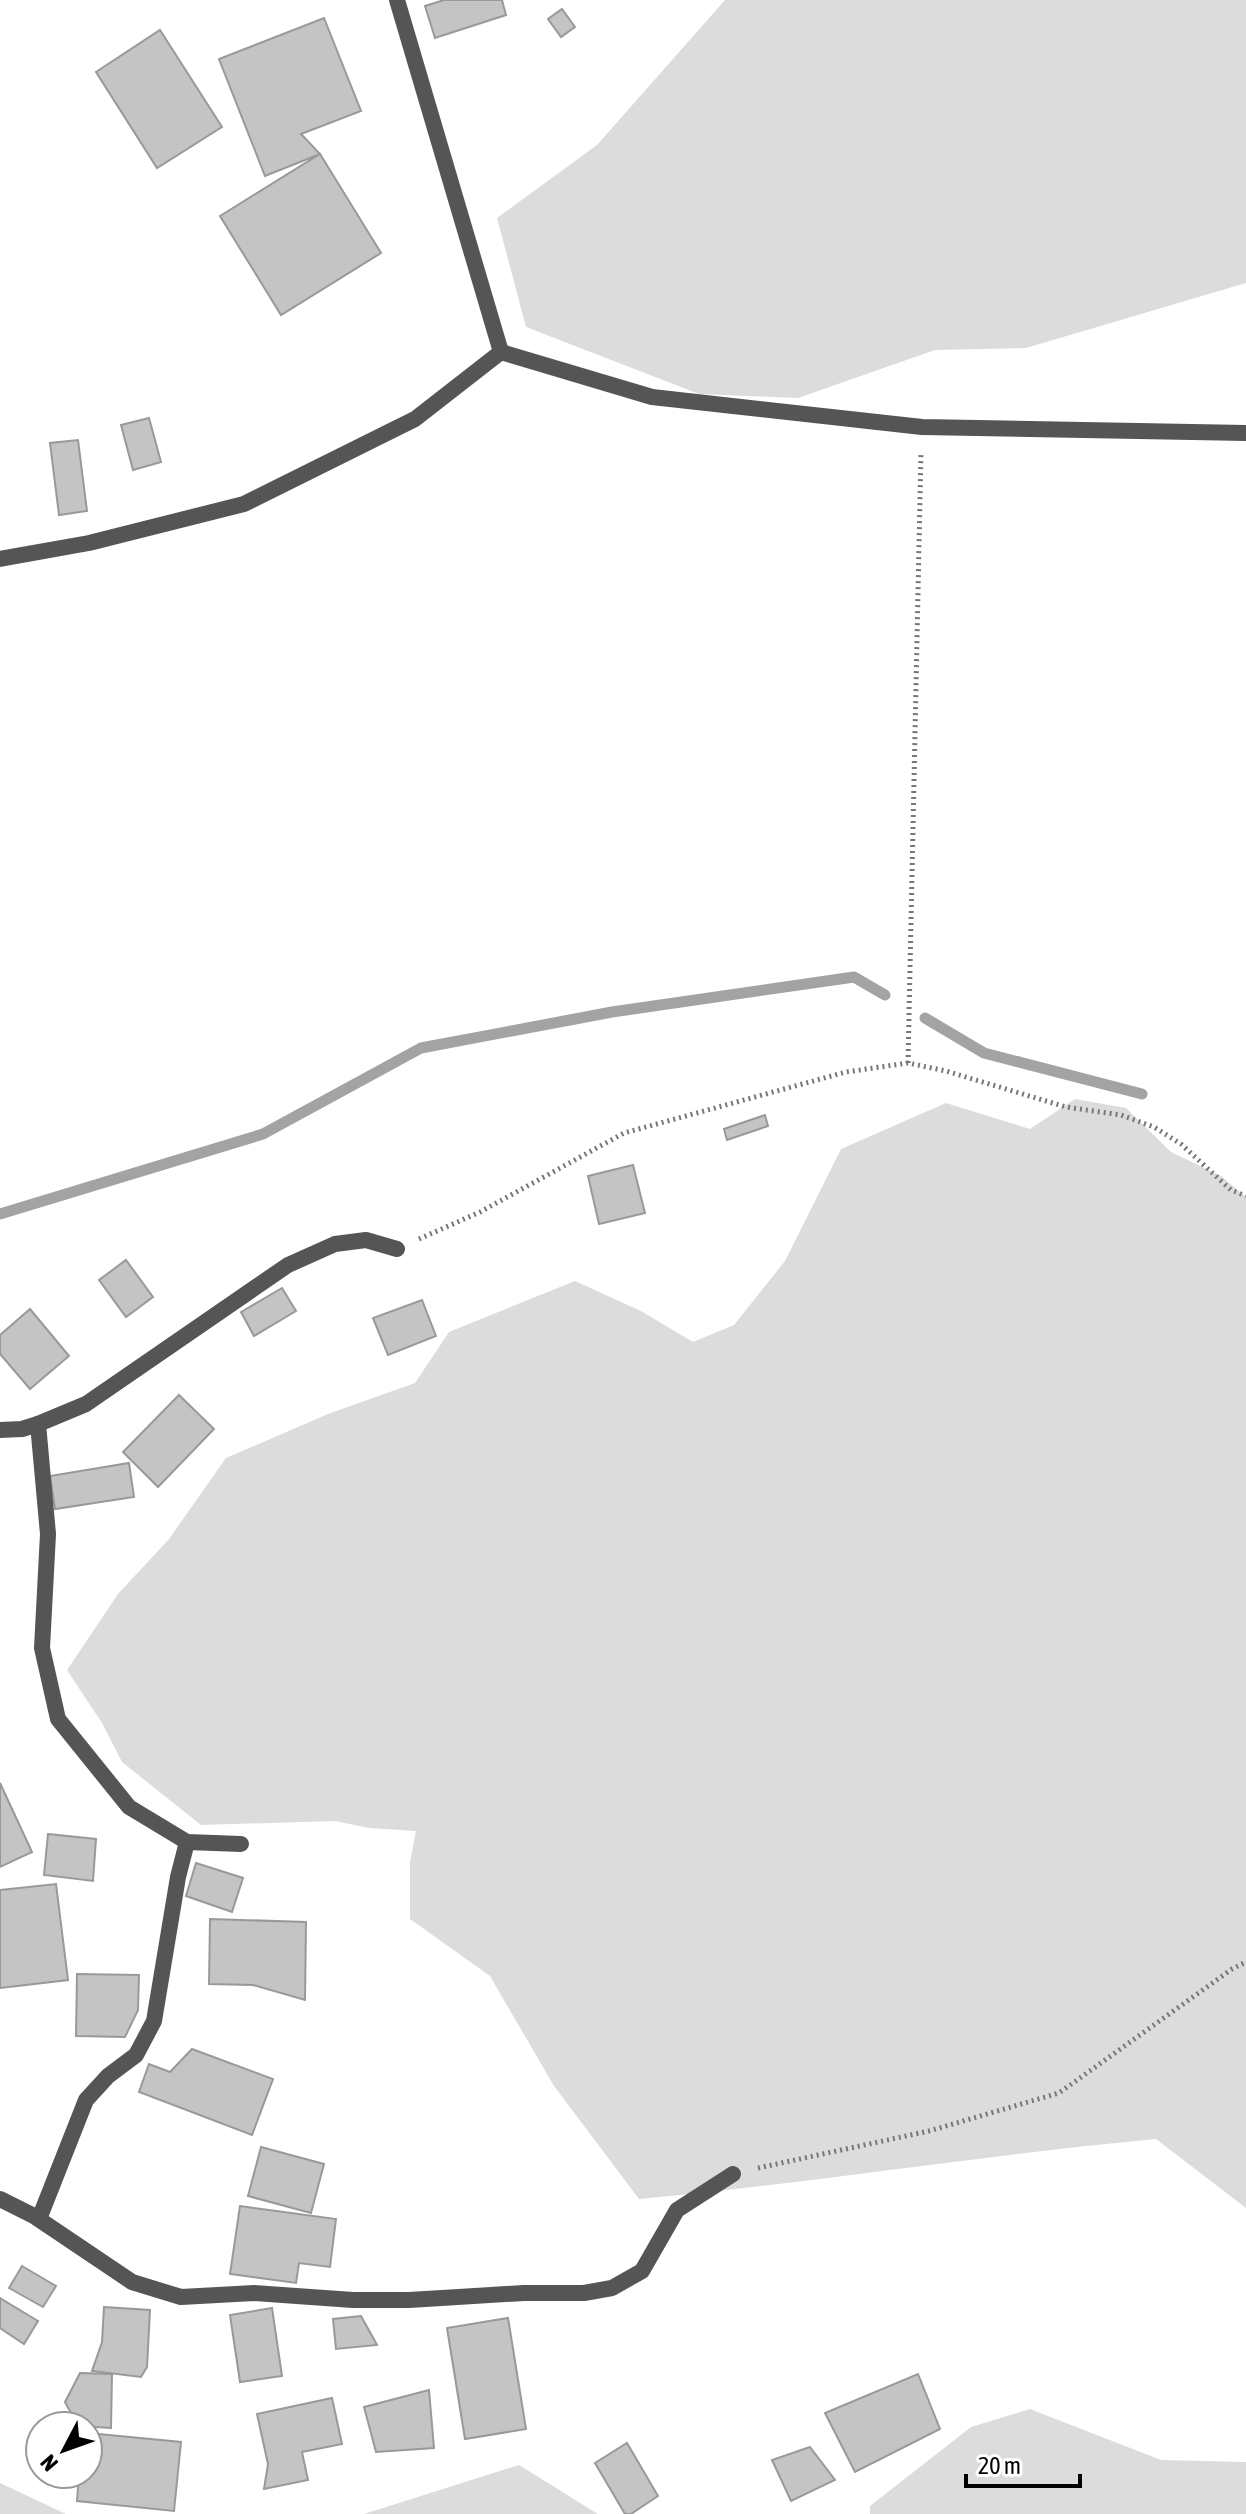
<svg xmlns="http://www.w3.org/2000/svg" width="1246" height="2514" viewBox="0 0 1246 2514" font-family="'Asap Condensed',sans-serif">
<style>
.green{fill:#dcdcdc}
.lines{fill:none;stroke-linecap:round;stroke-linejoin:round}
.stream{stroke:#a3a3a3;stroke-width:11}
.building{fill:#c4c4c4;stroke:#999;stroke-width:2}
.path{stroke:#777;stroke-width:5;stroke-dasharray:2 4;stroke-linecap:butt}
.minor{stroke:#555;stroke-width:16}
</style>
<rect width="100%" height="100%" fill="#fff"/>
<g class="green">
<polygon points="725,0 1246,0 1246,283 1026,348 935,350 798,398 699,394 526,327 497,218 597,145"/>
<path d="M1075 1099 1126 1108 1171 1152 1221 1176 1246 1197V2208L1156 2139C983 2155 812 2183 639 2199L554 2086 490 1976 410 1919V1862L416 1831 369 1828 335 1821 201 1825 122 1762 102 1723 67 1670 118 1594 169 1539 226 1458 328 1414 415 1383 449 1332 575 1281 641 1311 693 1342 734 1325 785 1261 841 1149 946 1103 1030 1129Z"/>
<polygon points="1030,2409 1161,2460 1246,2462 1246,2514 870,2514 870,2506 971,2427"/>
<polygon points="519,2465 598,2514 364,2514"/>
<polygon points="0,2483 66,2514 0,2514"/>
</g>
<g class="lines">
<g class="stream">
<polyline points="925,1018 984,1053 1142,1094"/>
<polyline points="0,1214 263,1134 421,1048 612,1012 854,977 885,995"/>
</g>
</g>
<g class="building">
<polygon points="444,0 502,0 506,15 435,38 425,6"/>
<polygon points="562,9 575,27 561,37 548,19"/>
<polygon points="324,18 361,111 301,134 320,154 265,176 219,59"/>
<polygon points="160,30 222,127 157,168 96,72"/>
<polygon points="320,154 381,253 281,315 220,216"/>
<polygon points="149,418 161,462 133,470 121,425"/>
<polygon points="78,440 87,511 59,515 50,443"/>
<polygon points="765,1115 768,1126 727,1140 724,1129"/>
<polygon points="633,1165 645,1213 599,1224 588,1176"/>
<polygon points="126,1260 153,1297 126,1317 99,1280"/>
<polygon points="282,1288 296,1311 254,1336 241,1312"/>
<polygon points="422,1300 436,1336 388,1355 373,1318"/>
<polygon points="30,1309 69,1356 30,1389 0,1354 0,1335"/>
<polygon points="179,1395 214,1429 158,1487 123,1452"/>
<polygon points="129,1463 134,1497 55,1509 50,1476"/>
<polygon points="0,1783 32,1852 0,1867"/>
<polygon points="48,1834 96,1839 93,1881 44,1875"/>
<polygon points="196,1863 243,1878 232,1912 186,1896"/>
<polygon points="56,1884 68,1980 0,1988 0,1890"/>
<polygon points="210,1919 306,1922 305,2000 253,1985 209,1984"/>
<polygon points="77,1974 139,1975 138,2010 125,2037 76,2036"/>
<polygon points="192,2049 273,2079 252,2135 139,2092 149,2064 170,2072"/>
<polygon points="261,2147 324,2164 311,2213 248,2196"/>
<polygon points="240,2206 336,2219 330,2267 299,2263 296,2283 230,2274"/>
<polygon points="22,2266 56,2286 43,2307 9,2288"/>
<polygon points="0,2298 38,2321 24,2344 0,2328"/>
<polygon points="104,2307 150,2310 147,2367 141,2377 92,2371 102,2342"/>
<polygon points="272,2308 282,2376 240,2382 230,2315"/>
<polygon points="361,2316 377,2345 336,2349 333,2319"/>
<polygon points="508,2318 526,2429 465,2439 447,2328"/>
<polygon points="80,2373 112,2374 111,2428 78,2426 65,2402"/>
<polygon points="918,2374 940,2429 855,2472 825,2413"/>
<polygon points="429,2390 434,2448 376,2452 364,2407"/>
<polygon points="332,2398 342,2444 302,2452 308,2480 264,2489 268,2464 257,2414"/>
<polygon points="88,2433 181,2442 174,2511 77,2501 79,2474 88,2474"/>
<polygon points="627,2443 658,2496 631,2514 625,2514 595,2463"/>
<polygon points="810,2447 835,2480 791,2501 772,2460"/>
</g>
<g class="lines">
<g class="path">
<polyline points="908,1063 921,452"/>
<polyline points="419,1239 480,1212 624,1133 846,1072 908,1063 946,1071 1066,1107 1121,1115 1154,1127 1181,1144 1231,1190 1246,1196"/>
<polyline points="758,2168 929,2131 1059,2093 1232,1969 1246,1962"/>
</g>
<g class="minor">
<polyline points="397,0 501,352"/>
<polyline points="501,352 652,397 922,427 1246,433"/>
<polyline points="0,559 89,543 244,504 415,419 501,352"/>
<polyline points="38,1424 48,1534 42,1648 58,1719 129,1807 187,1842 241,1844"/>
<polyline points="0,1430 22,1429 38,1424 86,1404 288,1265 335,1244 366,1240 397,1249"/>
<polyline points="0,2199 34,2216 132,2282 181,2297 254,2293 353,2300 409,2300 524,2293 584,2293 612,2288 642,2271 677,2210 733,2174"/>
<polyline points="39,2219 86,2100 108,2076 136,2055 154,2021 178,1877 187,1842"/>
</g>
</g>
<g transform="translate(64 2450) rotate(229)"><circle r="38" fill="#ffffff" stroke="#999999" stroke-width="2"/>
<path d="M0-6L14 30L0 20L-14 30Z" fill="#000000"/>
<text y="-12" font-size="22" font-weight="bold" text-anchor="middle" fill="#000000">N</text>
</g>
<path d="M966 2474v12h114v-12" fill="none" stroke="#000000" stroke-width="4"/>
<text x="978" y="2474" font-size="24" fill="#000000" stroke="#ffffff" stroke-width="6" paint-order="stroke">20 m</text>
</svg>
